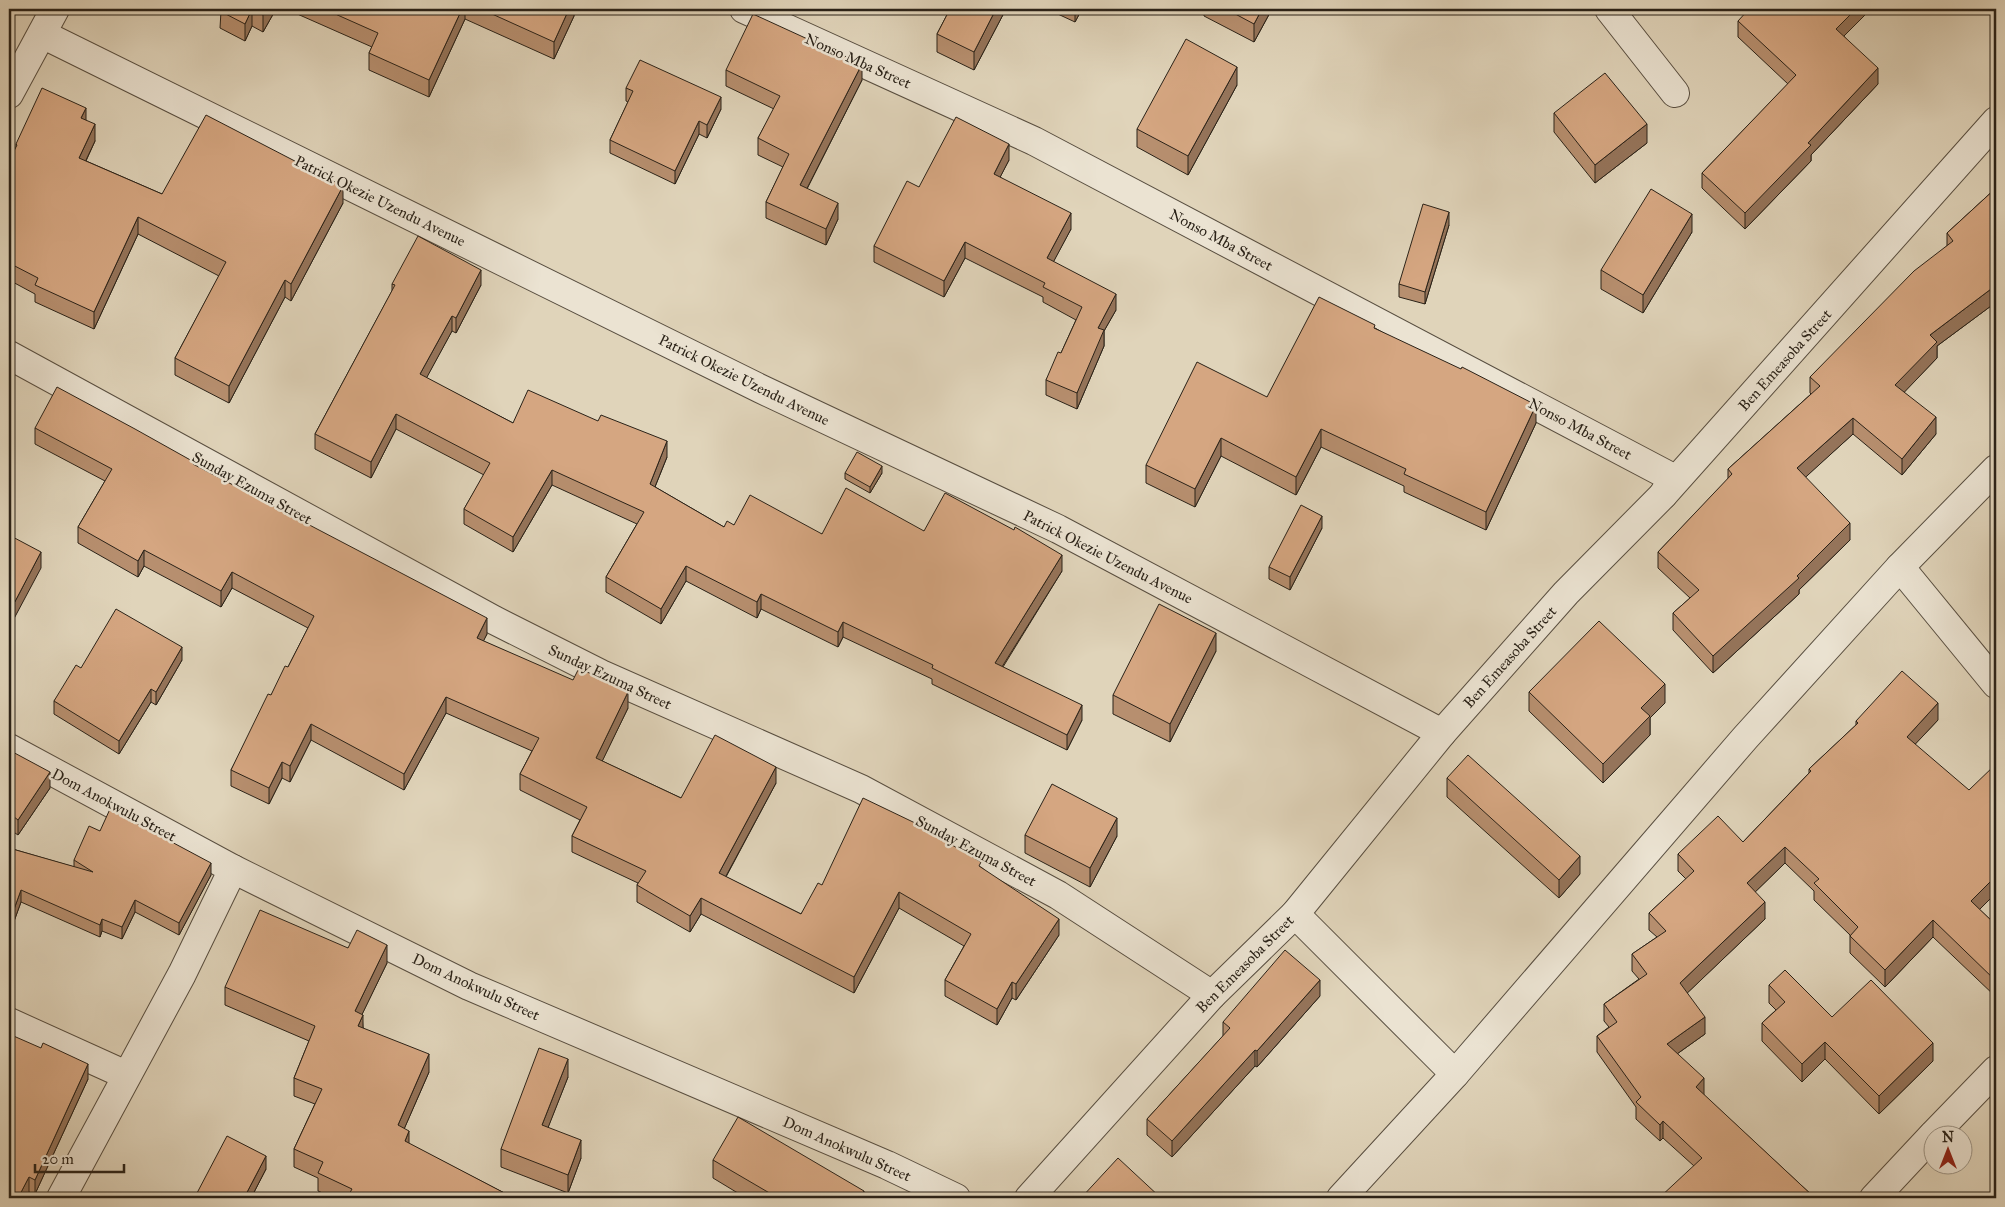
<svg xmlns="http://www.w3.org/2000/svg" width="2005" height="1207" viewBox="0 0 2005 1207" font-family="'IM FELL Great Primer',serif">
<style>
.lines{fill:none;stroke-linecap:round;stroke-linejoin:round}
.minor-casing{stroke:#584e40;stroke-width:30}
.minor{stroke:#ebe3d2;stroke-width:28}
.wall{fill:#b78f6f;stroke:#2a2218}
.shaded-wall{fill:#95745a;stroke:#2a2218}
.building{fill:#d5a681;stroke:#2a2218}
.labels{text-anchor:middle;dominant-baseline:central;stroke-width:5;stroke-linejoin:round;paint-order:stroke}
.street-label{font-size:15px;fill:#2a2218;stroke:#ebe3d2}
</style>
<rect width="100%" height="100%" fill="#e0d4ba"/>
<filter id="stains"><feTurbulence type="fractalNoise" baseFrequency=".004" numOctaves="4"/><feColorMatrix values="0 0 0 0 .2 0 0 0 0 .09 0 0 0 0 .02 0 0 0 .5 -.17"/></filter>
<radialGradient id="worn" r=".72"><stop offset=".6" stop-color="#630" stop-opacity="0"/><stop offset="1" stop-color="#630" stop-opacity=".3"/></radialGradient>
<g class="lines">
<g class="minor-casing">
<g id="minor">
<polyline points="744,9 1034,141 1673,478 1663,495"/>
<polyline points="1609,9 1675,93"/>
<polyline points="42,34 761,389 1058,529 1442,733"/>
<polyline points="9,94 55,9"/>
<polyline points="9,355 494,620 601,674 861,789 1058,895 1212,995"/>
<polyline points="1900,567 1996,684"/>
<polyline points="9,748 233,869 469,986 887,1165 956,1198"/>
<polyline points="1295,914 1455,1074"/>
<polyline points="9,1022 126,1075"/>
<polyline points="1934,1134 1996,1070"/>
<polyline points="61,1198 182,974 233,869"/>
<polyline points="1029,1198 1212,995 1295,914 1442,733 1566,593 1663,495 1996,121"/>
<polyline points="1341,1198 1455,1074 1745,738 1900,567 1996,469"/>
<polyline points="1874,1198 1932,1136"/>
</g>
</g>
<use href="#minor" class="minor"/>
</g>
<g class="wall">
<polygon points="217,9 276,9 263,32 252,26 245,41 220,28 221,11"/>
<polygon points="286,9 574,9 574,16 554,59 465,19 429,97 369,70 369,53 372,47"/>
<polygon points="950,9 1006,9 974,70 937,52 937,34"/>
<polygon points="1047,9 1082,9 1075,22"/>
<polygon points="1204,9 1272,9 1254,42 1204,16"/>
<polygon points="1871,9 1844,36 1878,84 1811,155 1811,161 1745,229 1702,188 1702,173 1788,84 1738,37 1738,21"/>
<polygon points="726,70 862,80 807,189 838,219 826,245 766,218 766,202 783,167 758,155 758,138 774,109 726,86"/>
<polygon points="1237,85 1188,175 1137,147 1137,129"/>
<polygon points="626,88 721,109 707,138 699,134 675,184 610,153 610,140 628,102 626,101"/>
<polygon points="1554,113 1647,143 1595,183 1554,132"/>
<polygon points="86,120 95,141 86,161 162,194 343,203 291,301 285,297 229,403 175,375 175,358 219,276 138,234 94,329 35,302 35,294 9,280 9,161 16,148 16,144"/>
<polygon points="1009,160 1000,177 1071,229 1053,262 1116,310 1104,331 1104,346 1077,409 1046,395 1046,380 1061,353 1076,320 1043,302 1043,297 965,258 944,297 874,262 874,246 919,187"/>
<polygon points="1996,188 1996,304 1995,303 1937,346 1937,358 1904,392 1936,434 1902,475 1853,434 1805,477 1850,540 1799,590 1799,594 1713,673 1673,630 1673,613 1690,598 1658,568 1658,552 1728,479 1728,469 1811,394 1810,393 1810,377 1947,246 1947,233"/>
<polygon points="1449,225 1425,304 1399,297 1399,284"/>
<polygon points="1692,232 1643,313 1601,289 1601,270"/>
<polygon points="392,284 481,285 456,333 452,331 426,378 513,423 667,457 655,487 724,527 734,525 822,534 924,531 1062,571 1003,667 1082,720 1067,750 932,684 932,679 843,637 838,647 761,609 757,618 686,581 661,624 606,592 606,577 637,524 552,485 513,552 464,524 464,509 484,475 396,429 371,478 315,449 315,434 392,291"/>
<polygon points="1375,328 1536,423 1486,530 1404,492 1404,486 1321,447 1296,495 1221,456 1195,507 1146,483 1146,465 1267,397"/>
<polygon points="35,428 194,465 487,634 483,641 628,708 602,761 681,798 776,783 726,877 801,914 822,885 981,867 1059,935 1016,1000 1012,998 997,1025 945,996 945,980 964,946 899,908 854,993 701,914 690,932 637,902 637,885 638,883 572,852 572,836 580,820 520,790 520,774 532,751 446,713 404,790 311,740 290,782 282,778 269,804 231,786 231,770 271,695 288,667 308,628 232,588 221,607 144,566 138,577 78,543 78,527 105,481 35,444"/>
<polygon points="845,473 882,473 870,493 845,479"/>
<polygon points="1322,528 1290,590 1269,579 1269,567"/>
<polygon points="1216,651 1170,742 1113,714 1113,695"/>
<polygon points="182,660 156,705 151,702 119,754 54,714 54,701 81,668"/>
<polygon points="1529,692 1665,703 1650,718 1650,735 1603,783 1529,711"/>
<polygon points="1938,720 1915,744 1979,909 1996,925 1996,997 1933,937 1885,987 1850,953 1850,935 1814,900 1814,891 1785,863 1755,892 1765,919 1687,993 1705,1034 1677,1054 1704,1095 1815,1198 1694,1166 1663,1138 1660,1141 1636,1119 1636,1107 1597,1052 1597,1036 1609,1027 1604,1021 1604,1004 1639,979 1632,971 1632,954 1657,937 1649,930 1649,913 1686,879 1678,871 1678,854 1743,842 1809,773 1809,769 1856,725 1856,721"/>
<polygon points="9,750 50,788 18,835 9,829"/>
<polygon points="1447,778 1580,874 1559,898 1447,797"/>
<polygon points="100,831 211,875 179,935 135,912 122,939 102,931 100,937 21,902 13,924 9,923 9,848 74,867 74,860"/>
<polygon points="1025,835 1117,836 1090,887 1025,853"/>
<polygon points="348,948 387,963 362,1014 363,1028 429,1072 404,1129 409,1144 514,1198 334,1198 318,1191 318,1178 294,1167 294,1149 315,1104 294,1096 294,1078 309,1041 225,1005 225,987"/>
<polygon points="1769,985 1832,1017 1933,1061 1879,1114 1825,1059 1802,1082 1762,1041 1762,1023 1776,1010 1769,1003"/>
<polygon points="1320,996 1257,1067 1255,1066 1172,1157 1147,1135 1147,1119 1223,1036 1223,1022"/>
<polygon points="41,1048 88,1079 35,1194 29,1192 26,1198"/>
<polygon points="568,1077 548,1127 581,1158 568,1193 501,1167 501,1149"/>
<polygon points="713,1160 864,1198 746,1198 713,1178"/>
<polygon points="266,1169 251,1198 197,1198 197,1193"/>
</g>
<g class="shaded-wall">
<polygon points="252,9 252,26 245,41 245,24"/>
<polygon points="267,9 276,9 263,32 263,15"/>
<polygon points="462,9 465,9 465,19 429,97 429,80"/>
<polygon points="569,9 574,9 574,16 554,59 554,42"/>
<polygon points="996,9 1006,9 974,70 974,52"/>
<polygon points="1075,9 1082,9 1075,22"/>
<polygon points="1262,9 1272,9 1254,42 1254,24"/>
<polygon points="1856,9 1871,9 1836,44 1836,29"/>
<polygon points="862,64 862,80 800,202 800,185"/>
<polygon points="1237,67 1237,85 1188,175 1188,156"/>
<polygon points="1878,68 1878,84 1811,155 1811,161 1745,229 1745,213 1808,143"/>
<polygon points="721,97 721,109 707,138 707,125"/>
<polygon points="86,108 86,125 81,118"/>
<polygon points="699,121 699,134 675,184 675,171"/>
<polygon points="95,124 95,141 79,175 79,158"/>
<polygon points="1647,124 1647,143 1595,183 1595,165"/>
<polygon points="1009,144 1009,160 994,189 994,174"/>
<polygon points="343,186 343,203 291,301 291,284"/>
<polygon points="838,203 838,219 826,245 826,229"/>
<polygon points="1449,212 1449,225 1425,304 1425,292"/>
<polygon points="1071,213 1071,229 1047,274 1047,258"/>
<polygon points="1692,214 1692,232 1643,313 1643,295"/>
<polygon points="138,217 138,234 94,329 94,312"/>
<polygon points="965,242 965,258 944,297 944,281"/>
<polygon points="481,270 481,285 456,333 456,318"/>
<polygon points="285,280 285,297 229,403 229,386"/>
<polygon points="1995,286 1995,303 1937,346 1937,358 1895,402 1895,385 1930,335"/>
<polygon points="1116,294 1116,310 1104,331 1104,346 1077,409 1077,393 1098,328"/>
<polygon points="452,316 452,331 420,390 420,374"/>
<polygon points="1536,405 1536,423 1486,530 1486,512"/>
<polygon points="396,414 396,429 371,478 371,462"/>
<polygon points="1936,417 1936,434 1902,475 1902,459"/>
<polygon points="1853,418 1853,434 1797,485 1797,468"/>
<polygon points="1321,429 1321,447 1296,495 1296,477"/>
<polygon points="1221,438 1221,456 1195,507 1195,489"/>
<polygon points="667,441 667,457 650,499 650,484"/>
<polygon points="882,466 882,473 870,493 870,487"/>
<polygon points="552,470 552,485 513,552 513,537"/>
<polygon points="1322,516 1322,528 1290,590 1290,577"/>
<polygon points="1850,523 1850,540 1799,590 1799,594 1713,673 1713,656"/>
<polygon points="144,550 144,566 138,577 138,561"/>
<polygon points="41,552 41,568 9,628 9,613"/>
<polygon points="1062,555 1062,571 995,678 995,663"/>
<polygon points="686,566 686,581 661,624 661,609"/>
<polygon points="232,572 232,588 221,607 221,591"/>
<polygon points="761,594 761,609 757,618 757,602"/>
<polygon points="487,618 487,634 477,654 477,638"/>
<polygon points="843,622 843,637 838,647 838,632"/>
<polygon points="1216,633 1216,651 1170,742 1170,724"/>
<polygon points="182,647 182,660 156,705 156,692"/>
<polygon points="1665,684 1665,703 1650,718 1650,735 1603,783 1603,764 1641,708"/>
<polygon points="151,689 151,702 119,754 119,741"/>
<polygon points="628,692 628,708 596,774 596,758"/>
<polygon points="446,697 446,713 404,790 404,774"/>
<polygon points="1938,703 1938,720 1907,753 1907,737"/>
<polygon points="1082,705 1082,720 1067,750 1067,735"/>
<polygon points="311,724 311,740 290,782 290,766"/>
<polygon points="282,762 282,778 269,804 269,788"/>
<polygon points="776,767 776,783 719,889 719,873"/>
<polygon points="50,772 50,788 18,835 18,820"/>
<polygon points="1117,818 1117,836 1090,887 1090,868"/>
<polygon points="1785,847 1785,863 1747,900 1747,883"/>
<polygon points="1580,856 1580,874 1559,898 1559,880"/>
<polygon points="211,863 211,875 179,935 179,923"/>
<polygon points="1996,876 1996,893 1971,918 1971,901"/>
<polygon points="21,890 21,902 13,924 13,912"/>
<polygon points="899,892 899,908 854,993 854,977"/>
<polygon points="701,898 701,914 690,932 690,916"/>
<polygon points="135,900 135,912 122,939 122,927"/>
<polygon points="1765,902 1765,919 1680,1000 1680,983"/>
<polygon points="102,919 102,931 100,937 100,925"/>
<polygon points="1059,919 1059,935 1016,1000 1016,984"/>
<polygon points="1933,920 1933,937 1885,987 1885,970"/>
<polygon points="387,945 387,963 355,1029 355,1011"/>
<polygon points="1320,980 1320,996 1257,1067 1257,1051"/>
<polygon points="1012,982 1012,998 997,1025 997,1009"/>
<polygon points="363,1015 363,1032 358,1026"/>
<polygon points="1705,1017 1705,1034 1667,1061 1667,1044"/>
<polygon points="1825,1042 1825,1059 1802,1082 1802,1064"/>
<polygon points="1933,1043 1933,1061 1879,1114 1879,1096"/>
<polygon points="1255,1050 1255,1066 1172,1157 1172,1141"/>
<polygon points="429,1054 429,1072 398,1143 398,1125"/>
<polygon points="568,1059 568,1077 542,1143 542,1125"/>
<polygon points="88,1064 88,1079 35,1194 35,1180"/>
<polygon points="1704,1078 1704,1095 1696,1087"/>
<polygon points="1663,1121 1663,1138 1660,1141 1660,1125"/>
<polygon points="409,1131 409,1149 405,1141"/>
<polygon points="581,1140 581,1158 568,1193 568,1175"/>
<polygon points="266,1156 266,1169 251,1198 244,1198"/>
<polygon points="29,1177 29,1192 26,1198 18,1198"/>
<polygon points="864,1191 864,1198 859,1198"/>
</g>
<g class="building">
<polygon points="222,9 267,9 263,15 252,9 245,24 220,11"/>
<polygon points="324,9 462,9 429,80 369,53 378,33"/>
<polygon points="481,9 569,9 554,42"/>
<polygon points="950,9 996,9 974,52 937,34"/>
<polygon points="1226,9 1262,9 1254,24"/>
<polygon points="1749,9 1856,9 1836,29 1878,68 1808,143 1811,145 1745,213 1702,173 1796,75 1738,21"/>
<polygon points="753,14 862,64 800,185 838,203 826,229 766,202 789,154 758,138 780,96 726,70"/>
<polygon points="1186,39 1237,67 1188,156 1137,129"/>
<polygon points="640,60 721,97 707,125 699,121 675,171 610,140 633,91 626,88"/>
<polygon points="1605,73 1647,124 1595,165 1554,113"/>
<polygon points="42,88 86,108 81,118 95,124 79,158 162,194 206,115 343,186 291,284 285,280 229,386 175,358 226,262 138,217 94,312 35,285 38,278 9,263 9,161 17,145 16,144"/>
<polygon points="956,117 1009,144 994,174 1071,213 1047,258 1116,294 1098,328 1104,330 1077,393 1046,380 1058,352 1061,353 1082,307 1043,287 1045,283 965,242 944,281 874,246 907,181 919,187"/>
<polygon points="1996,188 1996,288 1995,286 1930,335 1937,342 1895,385 1936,417 1902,459 1853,418 1797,468 1850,523 1797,576 1799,578 1713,656 1673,613 1699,590 1658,552 1732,474 1728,469 1820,386 1810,377 1914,271 1953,241 1947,233"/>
<polygon points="1651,189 1692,214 1643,295 1601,270"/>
<polygon points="1423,204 1449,212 1425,292 1399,284"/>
<polygon points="418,236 481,270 456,318 452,316 420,374 513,423 528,390 598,421 601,415 667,441 650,484 724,527 727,521 734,525 750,495 822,534 846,488 924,531 945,493 1014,530 1015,527 1062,555 995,663 1082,705 1067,735 932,668 933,665 843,622 838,632 761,594 757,602 686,566 661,609 606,577 644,512 552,470 513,537 464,509 490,463 396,414 371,462 315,434 395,285 392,284"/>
<polygon points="1319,297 1375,325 1374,328 1461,369 1462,367 1536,405 1486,512 1404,474 1406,469 1321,429 1296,477 1221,438 1195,489 1146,465 1197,362 1267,397"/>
<polygon points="57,387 135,429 194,462 193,464 487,618 477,638 573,680 579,668 628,692 596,758 681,798 715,735 776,767 719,873 801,914 818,883 822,885 863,798 913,822 981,862 979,866 1059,919 1016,984 1012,982 997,1009 945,980 971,934 899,892 854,977 701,898 690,916 637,885 646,871 572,836 587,807 520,774 539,738 446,697 404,774 311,724 290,766 282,762 269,788 231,770 268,694 271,695 285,666 288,667 314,616 232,572 221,591 144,550 138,561 78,527 112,469 35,428"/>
<polygon points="857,452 882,466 870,487 845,473"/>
<polygon points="1301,505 1322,516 1290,577 1269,567"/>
<polygon points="9,535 41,552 9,613"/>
<polygon points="1159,604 1216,633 1170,724 1113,695"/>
<polygon points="116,609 182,647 156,692 151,689 119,741 54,701 76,665 81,668"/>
<polygon points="1599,621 1665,684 1641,708 1650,716 1603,764 1529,692"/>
<polygon points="1902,671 1938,703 1907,737 1969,790 1996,764 1996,876 1971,901 1996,925 1996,981 1933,920 1885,970 1850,936 1858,927 1814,883 1819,879 1785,847 1747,883 1765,902 1680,983 1705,1017 1667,1044 1704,1078 1696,1087 1815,1198 1659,1198 1702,1158 1663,1121 1660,1125 1636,1102 1641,1097 1597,1036 1617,1022 1604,1004 1647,974 1632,954 1666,931 1649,913 1694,871 1678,854 1718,816 1743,842 1811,771 1809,769 1858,723 1856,721"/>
<polygon points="9,750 50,772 18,820 9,813"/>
<polygon points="1468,755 1580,856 1559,880 1447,778"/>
<polygon points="1052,784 1117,818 1090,868 1025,835"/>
<polygon points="110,809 211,863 179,923 135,900 122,927 102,919 100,925 21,890 13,912 9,911 9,848 93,872 74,860 89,826 100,831"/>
<polygon points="260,910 348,948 357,930 387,945 355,1011 363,1015 358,1026 429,1054 398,1125 409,1131 405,1141 514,1198 347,1198 352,1189 318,1173 323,1162 294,1149 322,1089 294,1078 315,1026 225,987"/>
<polygon points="1285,950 1320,980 1257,1051 1255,1050 1172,1141 1147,1119 1230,1028 1223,1022"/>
<polygon points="1785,970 1832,1017 1871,980 1933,1043 1879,1096 1825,1042 1802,1064 1762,1023 1785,1002 1769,985"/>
<polygon points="9,1034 41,1048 43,1043 88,1064 35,1180 29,1177 18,1198 9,1198"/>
<polygon points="539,1048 568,1059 542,1125 581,1140 568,1175 501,1149"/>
<polygon points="738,1117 864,1191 859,1198 778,1198 713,1160"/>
<polygon points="227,1136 266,1156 244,1198 207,1198 197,1193"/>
<polygon points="1118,1158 1161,1198 1081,1198"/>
</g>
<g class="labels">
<g class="street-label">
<text transform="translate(858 61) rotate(24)">Nonso Mba Street</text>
<text transform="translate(380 201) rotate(26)">Patrick Okezie Uzendu Avenue</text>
<text transform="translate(1221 240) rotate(28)">Nonso Mba Street</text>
<text transform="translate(1785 360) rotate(-48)">Ben Emeasoba Street</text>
<text transform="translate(744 380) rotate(26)">Patrick Okezie Uzendu Avenue</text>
<text transform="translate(1580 429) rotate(28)">Nonso Mba Street</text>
<text transform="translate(252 488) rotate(29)">Sunday Ezuma Street</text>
<text transform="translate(1108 557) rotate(27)">Patrick Okezie Uzendu Avenue</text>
<text transform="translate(1510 657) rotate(-48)">Ben Emeasoba Street</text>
<text transform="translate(610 677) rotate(25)">Sunday Ezuma Street</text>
<text transform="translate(114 805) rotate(28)">Dom Anokwulu Street</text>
<text transform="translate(976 851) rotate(28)">Sunday Ezuma Street</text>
<text transform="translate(1245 964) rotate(-45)">Ben Emeasoba Street</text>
<text transform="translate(476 987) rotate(25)">Dom Anokwulu Street</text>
<text transform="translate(847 1149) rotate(24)">Dom Anokwulu Street</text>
</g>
</g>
<rect width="2005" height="1207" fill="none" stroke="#e0d4ba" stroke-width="30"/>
<rect x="10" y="10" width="1985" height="1187" fill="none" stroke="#2a2218" stroke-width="2.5"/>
<rect x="15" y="15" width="1975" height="1177" fill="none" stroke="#2a2218"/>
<g transform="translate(1948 1150)"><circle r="24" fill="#ebe3d2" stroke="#9e9688"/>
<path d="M0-4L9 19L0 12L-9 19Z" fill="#8f2418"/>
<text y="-8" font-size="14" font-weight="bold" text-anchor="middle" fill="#2a2218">N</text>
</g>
<path d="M35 1164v8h89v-8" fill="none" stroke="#2a2218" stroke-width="2.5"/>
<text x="42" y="1164" font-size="15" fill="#2a2218" stroke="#ebe3d2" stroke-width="4" paint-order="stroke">20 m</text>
<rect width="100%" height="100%" filter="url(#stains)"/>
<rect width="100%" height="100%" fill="url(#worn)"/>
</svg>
